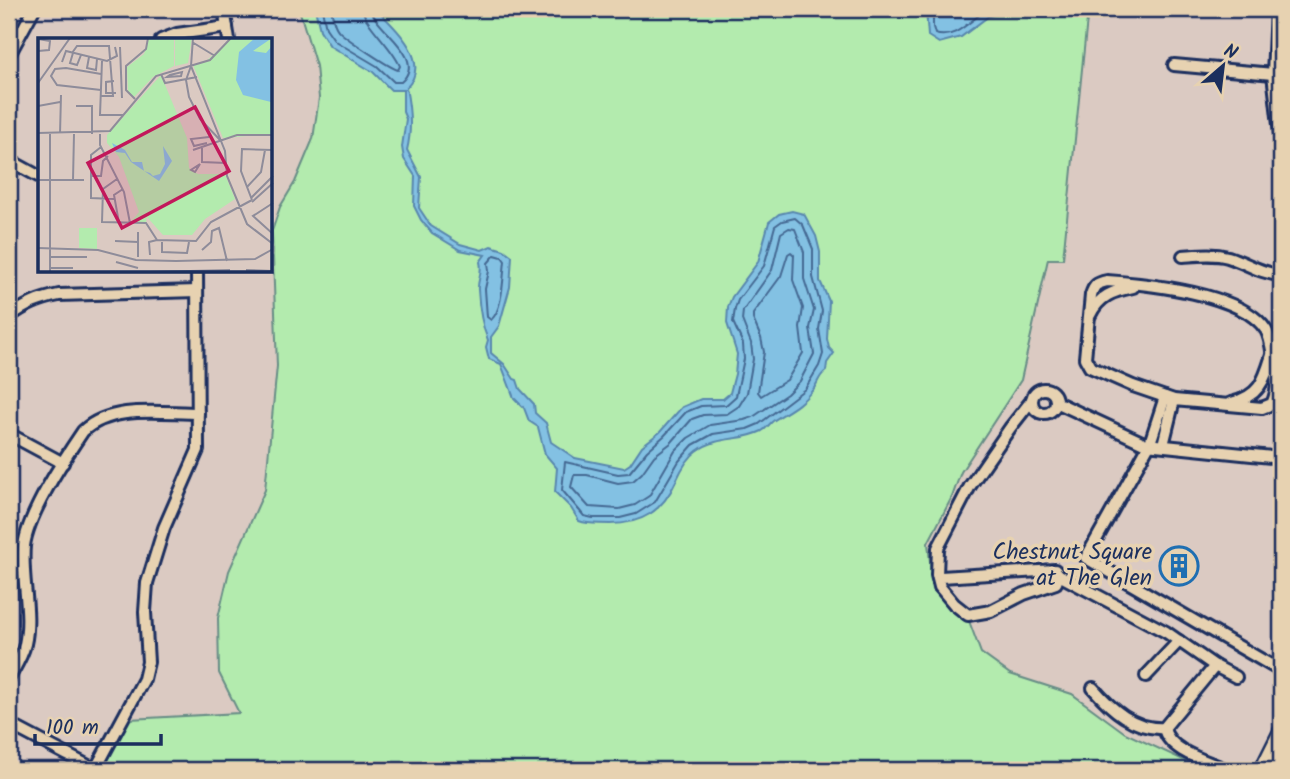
<svg xmlns="http://www.w3.org/2000/svg" width="1290" height="779" viewBox="0 0 1290 779" font-family="Kalam,sans-serif">
<style>
.green{fill:#b3ebae;stroke:#678d86;stroke-width:2}
.water{fill:#83c1e3;stroke:#5987ae;stroke-width:2}
.lines{fill:none;stroke-linecap:round;stroke-linejoin:round}
.shore{stroke:#456993;stroke-width:2}
.street-casing{stroke:#1b2f5e;stroke-width:16}
.secondary-casing{stroke:#1b2f5e;stroke-width:19}
.street{stroke:#e7d2b1;stroke-width:10}
.secondary{stroke:#e7d2b1;stroke-width:14}
.labels{text-anchor:middle;dominant-baseline:central;stroke-width:7;stroke-linejoin:round;paint-order:stroke}
.poi-label{font-size:23px;fill:#1b2f5e;stroke:#e7d2b1;text-anchor:end}
.inset-road{fill:none;stroke:#8e8c9a;stroke-width:2}
.view{fill:#c2185b;fill-opacity:0.15;stroke:#c2185b;stroke-width:3.5}
.inset-edge{fill:none;stroke:#1b2f5e;stroke-width:3.5}
</style>
<rect width="100%" height="100%" fill="#dbcac2"/>
<filter id="ink" filterUnits="userSpaceOnUse"><feTurbulence type="fractalNoise" baseFrequency=".0143" numOctaves="2"/><feDisplacementMap in="SourceGraphic" scale="14" xChannelSelector="R" yChannelSelector="G"/><feConvolveMatrix kernelMatrix="1 2 1 2 8 2 1 2 1" color-interpolation-filters="sRGB"/></filter>
<g filter="url(#ink)">
<polygon class="green" points="299,9 1088,9 1063,259 1048,259 1021,380 961,472 952,497 928,543 933,590 969,621 981,653 1010,674 1072,694 1125,733 1205,770 110,769 107,761 129,719 239,713 219,673 218,618 229,571 265,490 277,366 272,231 280,207 295,182 313,139 319,98 316,66"/>
<g class="water">
<path d="M315 9H376C395 27 433 62 406 88 410 107 412 130 407 150L421 177 419 208 431 226 460 244 482 250 491 246 504 250 512 256 510 287 499 326 491 337V353L504 364 514 379 517 380 520 389 534 404 535 413 546 423 551 442 575 458 624 468 630 464 642 446 660 432 682 407 701 399H723L730 393 735 374 737 354 727 323 728 307 732 297 758 262 769 222 779 214 792 211 804 214 816 236 820 252V281L829 301 827 339 829 348 834 353 827 363 826 371C818 376 818 385 811 392 801 405 786 412 773 421 769 424 767 428 762 431 740 442 719 435 697 451 687 458 681 470 676 481 663 511 642 524 610 524 598 523 590 525 579 521L571 508 555 492 557 468 545 454 538 427 529 421 524 408 514 398 501 364 489 359 486 347 488 340C481 324 479 308 478 290 477 280 483 273 480 262L485 255 460 250 432 233 421 220 414 206 415 176 404 159 402 147 406 119 403 112V90H391L373 72 330 46 320 30Z"/>
<polygon points="926,9 1017,9 989,16 961,37 939,43 928,36"/>
</g>
<g class="lines">
<g class="shore">
<path d="M322 9 326 28 335 41 377 66 394 82H401C429 57 374 29 371 9"/>
<path d="M331 9C333 16 333 24 338 30 342 36 392 69 398 70L400 66C392 46 363 23 363 9"/>
<path d="M933 9V27L935 34C956 41 972 18 988 9"/>
<polygon points="795,218 803,225 813,249 813,277 822,311 819,329 823,354 819,366 805,389 759,424 747,429 713,434 693,445 679,461 655,502 636,514 620,518 593,518 584,516 562,490 565,462 618,474 629,473 647,451 664,436 686,412 701,406 726,405 736,396 744,359 743,344 733,322 735,309 738,300 764,266 775,226 782,221"/>
<polygon points="789,228 795,229 804,252 804,279 814,310 810,328 814,354 800,381 787,394 753,417 744,420 710,425 688,438 675,451 649,496 635,505 619,509 589,507 571,487 574,475 587,475 618,483 633,481 642,473 654,456 671,443 692,419 703,415 727,414 739,406 747,393 753,359 751,343 742,320 743,311 772,270 781,233"/>
<polygon points="791,252 794,255 793,280 803,308 800,328 803,353 787,380 761,396 758,392 764,352 761,338 753,319 753,314 781,276 788,254"/>
<path d="M495 255 502 257 505 261C503 277 503 310 491 320L487 317 485 289 489 271 488 263Z"/>
</g>
<g class="street-casing">
<g id="street">
<polyline points="224,9 229,40"/>
<polyline points="1276,9 1273,74 1281,142"/>
<polyline points="161,40 177,34 227,27"/>
<polyline points="9,55 34,9"/>
<polyline points="1174,65 1273,74"/>
<polyline points="9,160 40,177"/>
<path d="M1183 256C1198 255 1213 253 1228 257 1247 263 1262 274 1281 275"/>
<path d="M1107 281C1148 284 1242 293 1266 330 1271 338 1272 352 1274 362 1277 378 1279 389 1272 404L1262 408 1174 400 1133 386 1090 367 1085 358 1091 295C1094 285 1097 283 1107 281Z"/>
<path d="M1090 315C1099 296 1113 291 1133 287"/>
<path d="M9 317C25 305 39 299 59 295L197 291"/>
<circle cx="1044" cy="401" r="12"/>
<polyline points="1165,397 1150,443 1086,558 1281,671"/>
<polyline points="1056,402 1146,444 1281,458"/>
<path d="M1231 403C1260 396 1264 381 1272 355"/>
<polyline points="9,434 63,463"/>
<polyline points="1163,445 1174,400"/>
<polyline points="937,575 941,577 1055,570 1059,575 1056,583 1024,594 991,611 968,615 954,604 940,587 937,575 938,548 970,486 1010,428 1032,400"/>
<polyline points="1059,575 1166,632 1215,666 1236,677"/>
<polyline points="1146,676 1179,641"/>
<path d="M9 678C15 667 22 657 25 644 32 613 21 578 24 546 28 513 64 459 83 431 112 404 161 413 198 413"/>
<path d="M1093 688C1111 709 1134 730 1164 728L1215 666"/>
<polyline points="9,724 96,770"/>
<path d="M1164 728C1168 751 1207 761 1227 770"/>
<polyline points="95,770 144,679 148,662 145,612 147,583 164,528 198,450 197,271"/>
</g>
</g>
<g class="secondary-casing">
<polyline id="secondary" points="1262,770 1281,732"/>
</g>
<use href="#street" class="street"/>
<use href="#secondary" class="secondary"/>
</g>
</g>
<defs>
<g id="building-ring" transform="scale(2.0125)"><circle r="9.5" fill="#e7d2b1" stroke="#1f6fb2" stroke-width="1.5"/><path d="M-4-6H4V6H1V3H-1V6H-4ZM-2.5-4.3h1.7v1.8h-1.7ZM.8-4.3h1.7v1.8H.8ZM-2.5-1h1.7V.8h-1.7ZM.8-1h1.7V.8H.8Z" fill="#1f6fb2"/></g>
</defs>
<g fill-rule="evenodd">
<use href="#building-ring" x="1179" y="566"/>
</g>
<g class="labels">
<g class="poi-label">
<text x="1152" y="553">Chestnut Square<tspan x="1152" dy="26">at The Glen</tspan></text>
</g>
</g>
<g transform="translate(38 38)">
<rect width="234" height="234" fill="#dbcac2"/>
<path d="M111 0H136V28L115 39 96 59 90 54 89 29 106 16ZM137 0H154L150 25 137 28ZM194 0H234V96L185 100 155 27 167 24ZM123 37 149 100 151 130 160 136H187L197 161 167 181 154 197H125L109 179 108 184H93L101 174 81 119 69 105V97ZM41 190H59V211L41 210Z" fill="#b3ebae"/>
<path d="M217 0H234L215 13 228 15 234 8V75L233 64 205 57 198 42 201 14ZM74 105 87 112 94 124H104L106 133 112 135 115 138 122 136 127 126 125 108 134 123 121 143 93 124 87 115 78 114Z" fill="#83c1e3"/>
<path class="inset-road" d="M155 0 153 28 187 113 189 138 209 186 235 206M0 1 12 3 11 12 0 13M154 4 177 18M82 9 84 60M34 15 39 8H71L75 58H63M35 15 32 25 39 27 43 17M51 19 49 30 58 32 59 21M64 23 62 77H85M24 24 28 13 69 23 79 18 77 9M153 28 148 42 151 59 162 81 183 103M144 34 143 38 129 39 132 37ZM123 36 127 45 159 39M76 43 68 44V55H78M0 45 32 0M63 52 19 47 13 38 17 31 28 30 63 36M97 61 88 52V28L108 11 110 0M0 68 22 64M38 68H54V96M0 95 72 93 118 38 172 22 193 0M22 96 23 57M62 96V107L86 154 92 185M169 105 156 108 153 101 171 99M63 109 53 117V160L76 161M164 110V124L188 125M155 112 199 97H235M162 126 157 134 153 132ZM53 138H63L65 123 70 118M79 141 65 151 64 184 108 185 119 202M0 142H46M35 142 36 96M209 149 223 134 227 112M213 160 235 138M214 162 203 133 204 111 235 112M214 164 235 145M235 165 215 178 235 196M81 185 76 157 85 151M100 194V219M119 202 158 203 173 184 214 162M77 203 100 204M124 204V214L149 215 151 204M0 210 60 212 98 222 138 223 217 221 235 211M164 212 173 204 174 193 181 190 189 223M112 217 111 204 119 202M12 219H49M78 224 100 230M12 230H35M208 232 235 233M12 234V96M112 234 192 232"/>
<path class="view" d="M157 69 191 133 84 190 50 125Z"/>
<rect width="234" height="234" class="inset-edge"/>
</g>
<rect width="1290" height="779" fill="none" stroke="#e7d2b1" stroke-width="35"/>
<rect x="18" y="18" width="1255" height="744" fill="none" stroke="#1b2f5e" stroke-width="2.5" filter="url(#ink)"/>
<g transform="translate(1223 66) rotate(28)" stroke="#e7d2b1" stroke-width="5" paint-order="stroke">
<path d="M0-5L12 26L0 18L-12 26Z" fill="#1b2f5e"/>
<text y="-10" font-size="19" font-weight="bold" text-anchor="middle" fill="#1b2f5e">N</text>
</g>
<path d="M35 734v10h126v-10" fill="none" stroke="#1b2f5e" stroke-width="3.5"/>
<text x="46" y="734" font-size="21" fill="#1b2f5e" stroke="#e7d2b1" stroke-width="5" paint-order="stroke">100 m</text>
</svg>
